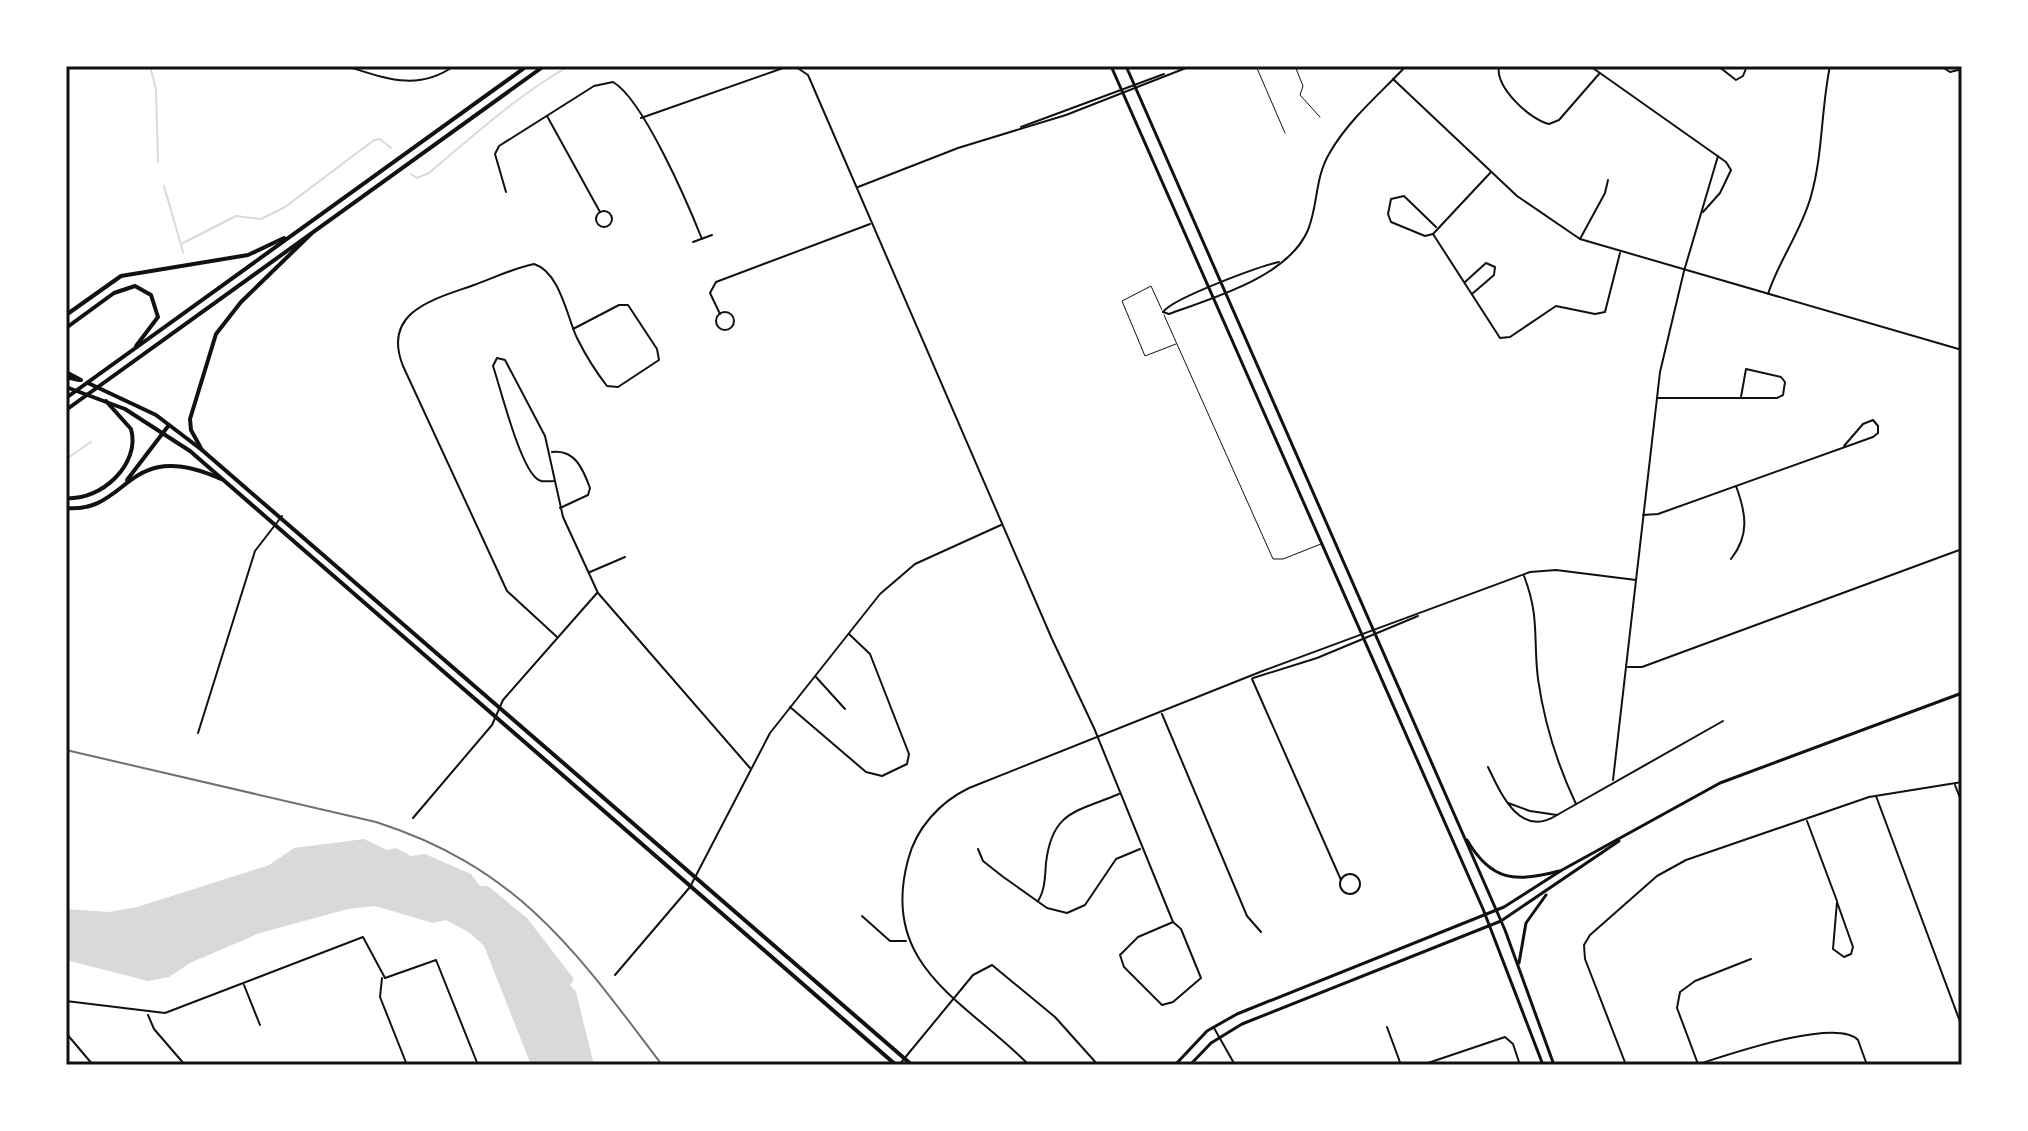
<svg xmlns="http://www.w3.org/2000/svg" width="2028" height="1131" viewBox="0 0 2028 1131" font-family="'Open Sans',sans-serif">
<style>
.water{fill:#d9d9d9}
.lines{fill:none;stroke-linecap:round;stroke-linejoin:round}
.stream{stroke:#d9d9d9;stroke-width:2}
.service{stroke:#111;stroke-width:1}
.minor{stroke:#111;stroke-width:2}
.secondary{stroke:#111;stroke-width:3}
.primary{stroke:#111;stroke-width:4}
.motorway{stroke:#111;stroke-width:4}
.rail{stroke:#707070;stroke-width:2}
.neatline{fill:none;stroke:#111;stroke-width:3}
</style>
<rect width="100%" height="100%" fill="#fff"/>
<polygon class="water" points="364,839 387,850 396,848 411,856 425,854 471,874 480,886 488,886 527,918 574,979 570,985 576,992 594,1065 531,1065 484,946 470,933 446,920 433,923 375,906 348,909 260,933 190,963 169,977 148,981 66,960 66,909 109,912 137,907 269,865 294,848"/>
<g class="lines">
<g class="stream">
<polyline points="150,66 156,89 158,162"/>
<path d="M411 174 417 178 429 173C474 135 518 95 569 66"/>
<polyline points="164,186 183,252"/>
<polyline points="181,244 236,216 261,219 285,207 374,140 380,139 391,148"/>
<polyline points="66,459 91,442"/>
</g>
<g class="service">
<polyline points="1256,66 1285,133"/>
<polyline points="1295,66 1303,86 1300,95 1320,117"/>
<polyline points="1162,310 1151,286 1122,301 1145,356 1176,344"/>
<polyline points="1164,315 1273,559 1283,559 1321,544"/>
</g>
<g class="minor">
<path d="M346 66C385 78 417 92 454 66"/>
<path d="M1499 66C1495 87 1530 120 1549 124L1559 120 1599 74"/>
<polyline points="1590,66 1726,162 1731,170 1720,193 1703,212"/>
<polyline points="1718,66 1736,80 1743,76 1747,66"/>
<polyline points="1941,66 1950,72 1962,69"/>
<polyline points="1720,67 1739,66"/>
<polyline points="1393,79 1517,196 1580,239 1962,350"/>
<polyline points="547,116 600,212"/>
<polyline points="641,118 786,67 796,67 808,75 1052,639 1094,728 1173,922 1138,937 1120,955 1124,967 1162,1005 1173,1002 1201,978 1181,929 1173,922"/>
<polyline points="1021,127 1164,74"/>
<polyline points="1491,172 1433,234 1500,338 1510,337 1556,306 1595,314 1605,312 1620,253"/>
<polyline points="858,187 958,148 1066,115 1191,66"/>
<path d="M506 192 495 154 499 146 594 86 613 82C643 99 688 204 702 239"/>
<circle cx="604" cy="219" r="8"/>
<polyline points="1433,234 1425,236 1391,222 1388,214 1391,199 1404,196 1436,227"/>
<polyline points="1580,239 1605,193 1608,180"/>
<polyline points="693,242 712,235"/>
<polyline points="1465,282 1486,263 1495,267 1494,275 1472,294"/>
<path d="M1768 294C1779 260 1802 230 1811 196 1823 154 1821 109 1830 66"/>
<path d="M1163 312 1169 314C1213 298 1288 277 1308 230 1318 205 1315 178 1329 154 1348 120 1380 94 1406 66"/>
<path d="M1163 312C1173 298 1258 267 1279 262"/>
<circle cx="725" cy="321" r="9"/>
<polyline points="720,314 710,293 716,282 870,224"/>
<polyline points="1657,398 1777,398 1783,395 1785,382 1781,377 1746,369 1741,397"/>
<path d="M552 452C575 449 583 469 590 488L588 495 560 508"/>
<path d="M554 481C547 481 541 483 536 478 519 463 501 390 493 366L497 358 505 360 545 436 563 517 598 593 750 768"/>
<polyline points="1643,515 1658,514 1873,437 1878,433 1878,426 1873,420 1863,424 1844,446"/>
<path d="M1731 559C1750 535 1746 513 1736 486"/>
<polyline points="590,572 625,557"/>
<path d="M1524 576C1540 617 1533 639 1538 679 1544 721 1558 766 1576 804"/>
<path d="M557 637 507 591 403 366C381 311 435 299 474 285 493 278 514 268 534 264 560 272 567 317 577 338 585 354 596 372 607 386L618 387 659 360 657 349 628 305H619L573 329"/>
<polyline points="1628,667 1642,667 1962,549"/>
<polyline points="816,677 845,709"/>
<polyline points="1253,678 1317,658 1418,616"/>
<polyline points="1252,679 1341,880"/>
<polyline points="790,707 866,772 882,776 907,764 909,754 870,654 849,634"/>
<polyline points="1162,714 1247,916 1261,932"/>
<polyline points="198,733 255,551 282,516"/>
<path d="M1488 767C1501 794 1520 839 1557 815L1530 811 1508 803"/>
<polyline points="1613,780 1660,372 1684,271 1718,156"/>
<polyline points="1955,785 1962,803"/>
<polyline points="1876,796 1962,1027"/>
<polyline points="1557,815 1723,721"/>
<polyline points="413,818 492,725 503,700 597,593"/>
<polyline points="1807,821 1837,901"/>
<polyline points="978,849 983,861 1002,876 1047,908 1067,913 1085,905 1116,859 1140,849"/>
<circle cx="1350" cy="884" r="10"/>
<path d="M1038 901C1045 890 1045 877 1046 863 1052 811 1076 812 1119 794"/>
<polygon points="1837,902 1853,947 1851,954 1844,957 1833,949"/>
<polyline points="862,916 890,941 906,941"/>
<polyline points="615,975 690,887 770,733 880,594 915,564 1001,525"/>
<polyline points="382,978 380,997 407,1065"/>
<polyline points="244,985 260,1025"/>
<polyline points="66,1001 165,1013 363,937 385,978 436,960 478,1065"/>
<polyline points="148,1015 154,1029 185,1065"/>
<polyline points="1387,1027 1401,1065"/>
<polyline points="1214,1028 1235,1065"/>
<polyline points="66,1033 93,1065"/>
<polyline points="1698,1064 1677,1008 1680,992 1695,981 1751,959"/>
<path d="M1699 1064C1727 1055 1837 1017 1858 1040L1867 1065"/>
<polyline points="899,1065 973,975 992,965 1055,1017 1098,1065"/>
<path d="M1029 1065C966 1001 879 967 908 860 916 828 940 802 969 788L1260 672 1530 572 1556 570 1636 580"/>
<polyline points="1422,1065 1505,1037 1513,1044 1520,1065"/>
<polyline points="1626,1065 1585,959 1584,945 1590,935 1657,876 1686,860 1869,797 1962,782"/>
</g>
<g class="secondary">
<polyline points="1111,66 1483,909 1543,1065"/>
<polyline points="1126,66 1505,930 1554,1065"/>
<path d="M1467 840C1491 881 1515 883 1559 871"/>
<polyline points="1519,963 1526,923 1546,895"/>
<polyline points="1175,1065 1207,1031 1237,1014 1504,907 1562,870 1720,783 1962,693"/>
<polyline points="1190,1065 1211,1043 1242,1024 1501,921 1619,841"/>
</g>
<g class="primary">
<polyline points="66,377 79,380"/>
<polyline points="88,383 156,415 202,450 912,1065"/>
<polyline points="66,387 125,409 190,451 896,1065"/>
</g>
<g class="motorway">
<polyline points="66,315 121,276 248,255 284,238"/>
<polyline points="66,328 114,293 135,286 151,295 158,317 136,346"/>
<polyline points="66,372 81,380"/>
<polyline points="66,398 527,66"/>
<polyline points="66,410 544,66"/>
<polyline points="202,450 191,430 190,419 216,334 241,302 311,234"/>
<polyline points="127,480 169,425"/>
<path d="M66 498C101 501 141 464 131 429L106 401"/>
<path d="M66 508C130 514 125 436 221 479"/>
</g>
<path class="rail" d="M66 750 376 822C519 868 576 951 662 1065"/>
</g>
<rect width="2028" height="1131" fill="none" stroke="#ffffff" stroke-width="136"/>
<rect x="68" y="68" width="1892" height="995" class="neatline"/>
</svg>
